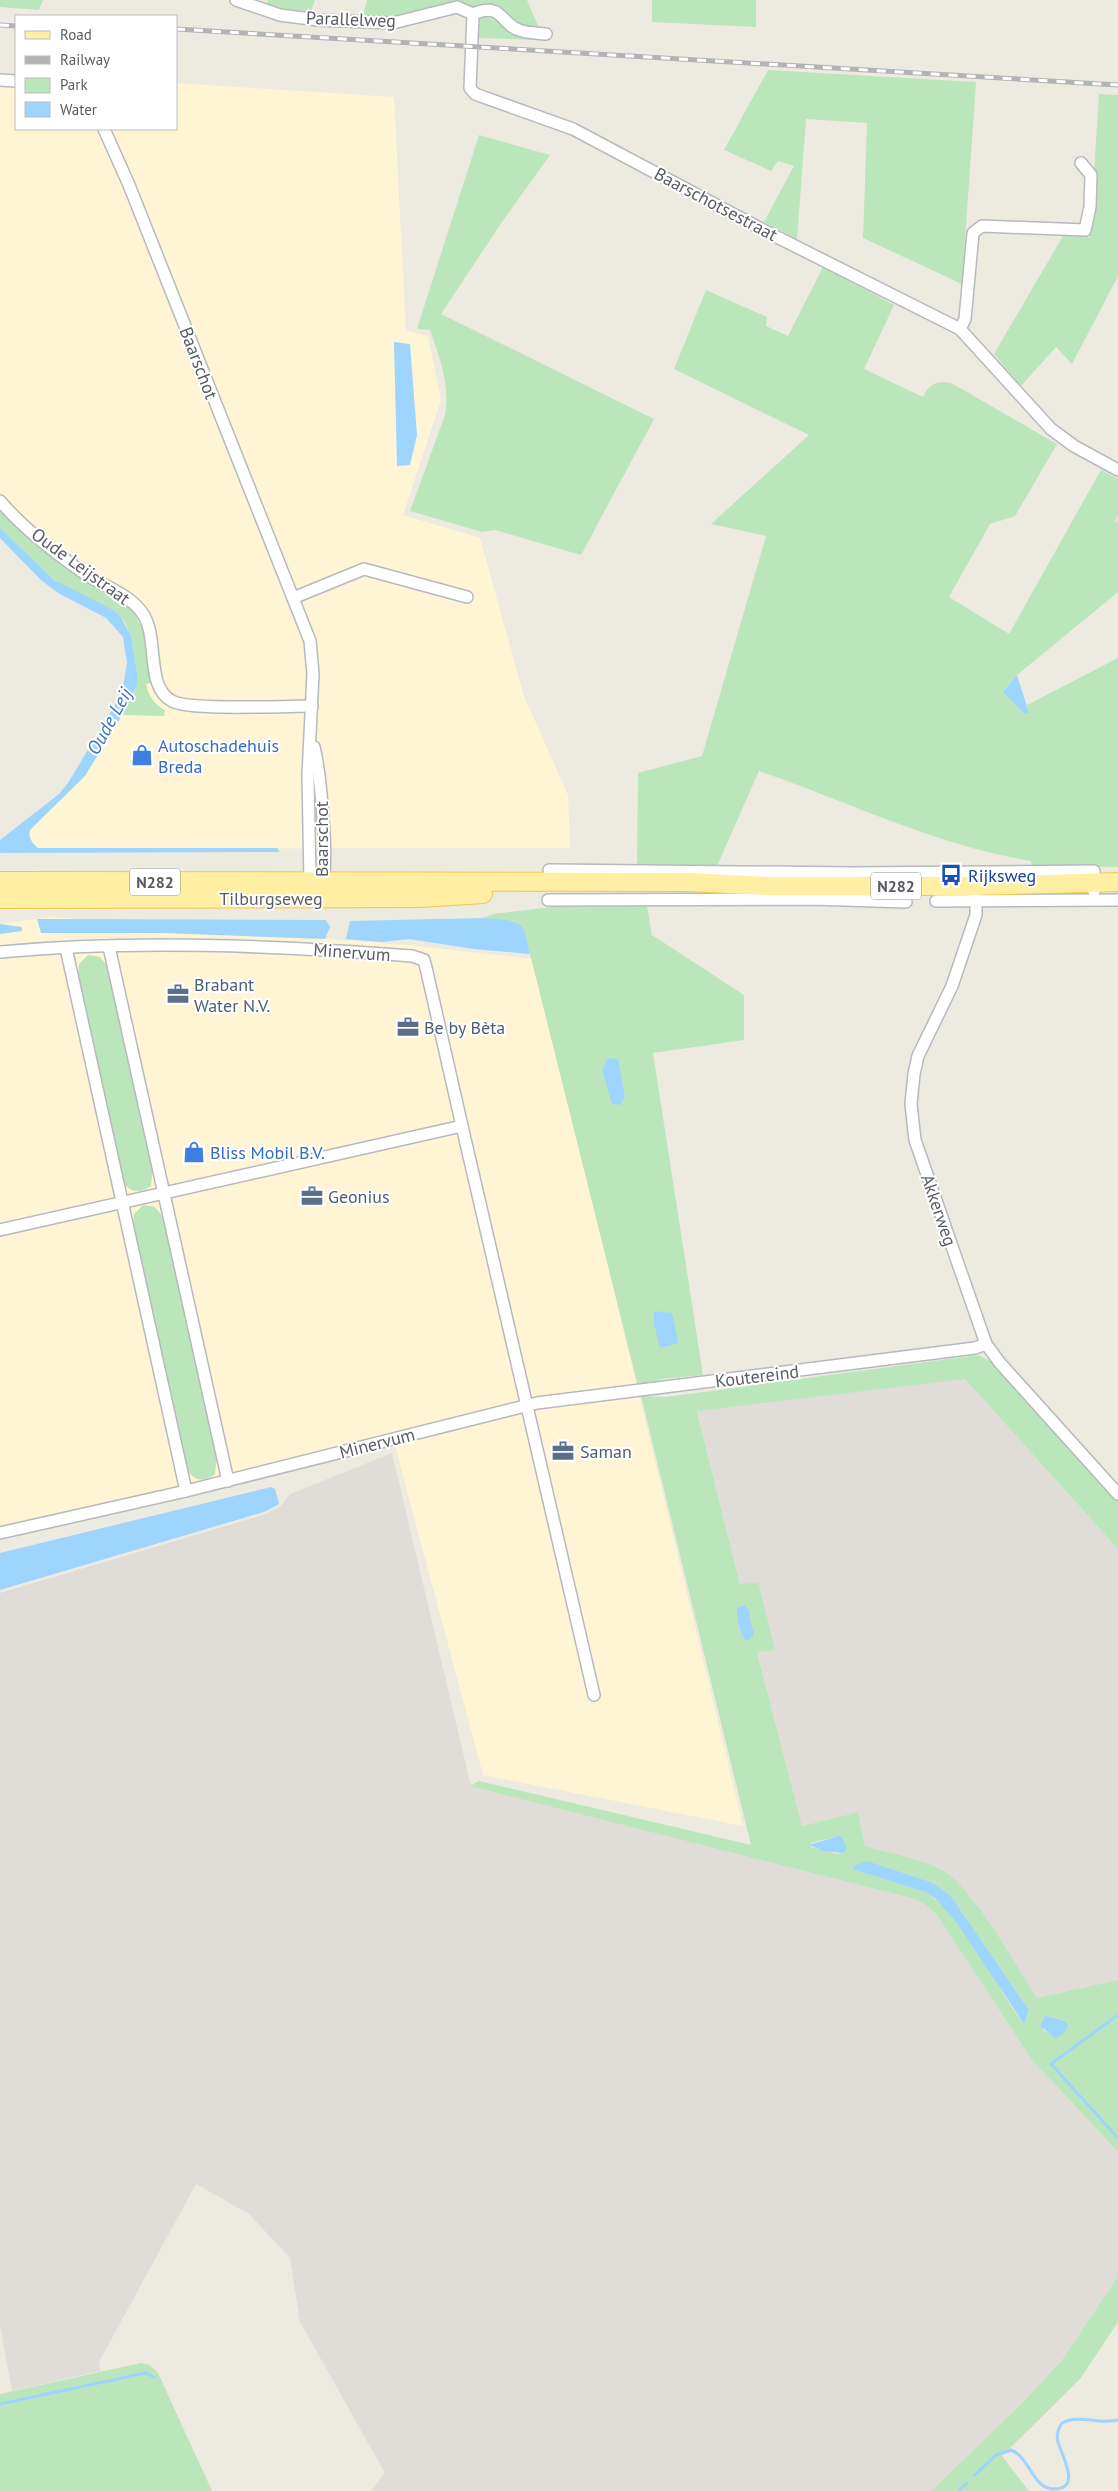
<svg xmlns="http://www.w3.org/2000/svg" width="1118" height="2491" viewBox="0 0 1118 2491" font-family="'PT Sans',sans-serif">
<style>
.commercial{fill:#fff4d3}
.industrial{fill:#e0ddd8}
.green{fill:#bbe6bb;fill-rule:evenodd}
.water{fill:#9ed5ff}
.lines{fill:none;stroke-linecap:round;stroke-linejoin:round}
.stream{stroke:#9ed5ff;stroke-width:3}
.street-casing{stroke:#b6b9be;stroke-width:14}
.primary-casing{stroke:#f6c650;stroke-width:20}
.street{stroke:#fff;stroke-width:11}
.primary{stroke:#ffefa3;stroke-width:18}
.rail-casing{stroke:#b2b3b3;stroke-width:5}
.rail{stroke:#fff;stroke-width:3;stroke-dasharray:9;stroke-linecap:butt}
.labels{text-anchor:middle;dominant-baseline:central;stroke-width:4;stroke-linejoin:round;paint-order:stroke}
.shield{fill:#fff;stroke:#8b8e91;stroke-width:1}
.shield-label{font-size:16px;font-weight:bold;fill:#595d62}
.street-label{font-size:18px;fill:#595d62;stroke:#fff}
.shop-label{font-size:18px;fill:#366cbe;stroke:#fff;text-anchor:start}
.transit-label{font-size:18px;fill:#164399;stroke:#fff;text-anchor:start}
.service-label{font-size:18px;fill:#4e5e75;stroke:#fff;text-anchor:start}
.water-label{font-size:19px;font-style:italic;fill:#3976b4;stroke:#fff}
</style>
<rect width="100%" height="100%" fill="#edeae0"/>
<g class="commercial">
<polygon points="0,73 16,74 16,129 176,129 176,83 394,97 406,331 428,336 441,400 403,515 480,538 524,696 568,795 570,848 21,849 22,834 58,802 137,672 131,635 0,528"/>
<polygon points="51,917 407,945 534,959 743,1826 483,1775 395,1446 0,1535 0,924"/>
</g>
<g class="industrial">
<polygon points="953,1379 965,1379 1118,1549 1118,1980 1037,1998 972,1898 942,1870 865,1846 858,1812 802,1826 757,1651 774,1650 757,1582 740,1584 697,1410"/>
<polygon points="392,1453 471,1786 911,1898 924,1904 937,1915 1032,2060 1118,2152 1118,2276 1062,2360 1023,2402 931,2491 371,2491 385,2473 300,2322 290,2258 249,2214 196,2184 99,2362 100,2371 12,2391 0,2325 0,1593 266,1514 281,1506 290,1494"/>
</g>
<g class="green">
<polygon points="0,0 43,0 39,10 0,7"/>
<polygon points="268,0 315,0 310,14 267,4"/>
<polygon points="367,0 527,0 539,28 523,27 503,10 490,4 471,7 464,3 455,3 406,14 362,18"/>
<polygon points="652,0 756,0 756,27 652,22"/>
<polygon points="486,16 510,28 544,40 477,38 480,17"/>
<polygon points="768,70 976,82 962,284 863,238 867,123 806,119 797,239 764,222 794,166 778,161 771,171 724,150"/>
<polygon points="1099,94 1118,95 1118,276 1072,364 1056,347 1021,386 994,354 1063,236 1090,237"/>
<path d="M479 135 550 155 504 219 441 314 654 419 581 555 495 530 482 532 410 511 445 415C450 384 440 359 430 330L417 329Z"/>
<path d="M823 267 894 305 864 369 923 397C929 383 939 380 953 384L1057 444 1015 516 990 524 949 597 1009 634 1101 470 1118 479V516L1115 521 1118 523V592L1017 675 1003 692 1023 713 1028 710 1027 705 1118 658V867L1032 866 1031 861C937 846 849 802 759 771L717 866H637L638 773 702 756 766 536 711 524 809 435 674 369 706 290 767 317 766 326 788 336Z"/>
<path d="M0 509 53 557 133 611 144 631 151 683 146 684C148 695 155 705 165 710L164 716 123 715 135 690 137 672 131 635 124 621 110 608 65 587 49 576 0 528Z"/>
<polygon points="647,906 652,935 744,995 744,1040 653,1053 703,1375 661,1379 648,1386 638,1386 524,930 507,921 483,918 493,914 551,907"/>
<path d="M88 955 100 957 110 969 153 1167 151 1186C140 1194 128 1193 122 1179L78 978 79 964Z"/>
<path d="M143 1205 155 1207 165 1219 217 1455 215 1474C203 1483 192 1481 186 1467L133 1227 134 1214Z"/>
<path d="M979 1355 995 1364 1118 1501V1549L965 1379 697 1411 740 1584 758 1582 775 1650 757 1652 802 1826 858 1812 865 1846C887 1853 923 1859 942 1870 973 1887 1016 1966 1037 1998L1118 1980V2152L1032 2060 937 1915 924 1904 911 1898 470 1786 479 1781 751 1845 641 1396 666 1397ZM750 1611 743 1636 737 1617ZM838 1836 843 1853 837 1854 811 1847V1843ZM854 1866 933 1883 951 1896 1029 2010 1024 2024C995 1988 964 1913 925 1892L852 1869ZM1049 2016 1065 2021 1050 2034 1043 2030 1045 2017Z"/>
<polygon points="1118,2276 1118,2322 1080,2379 1002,2456 1029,2491 931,2491 1023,2402 1062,2360"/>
<polygon points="141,2363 150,2365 158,2373 212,2491 0,2491 0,2394"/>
</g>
<g class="water">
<polygon points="394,342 410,344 417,435 410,465 397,466"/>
<path d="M0 528 54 580 110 608 120 616 131 635 137 672V684L129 704 85 776 31 829C27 836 32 843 38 848H278L279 852 0 853V840L59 794 68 783 122 693 127 663 123 637 106 618 58 593 41 580 0 538Z"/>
<polygon points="1017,675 1028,710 1028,713 1023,713 1003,692"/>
<path d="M483 918C494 919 518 918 524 930 527 937 528 947 530 954L474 949 409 939 382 942 346 939 350 921Z"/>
<polygon points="37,919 326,920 330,927 325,939 162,933 41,933"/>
<polygon points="0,924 22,927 22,931 0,934"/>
<polygon points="608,1058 618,1059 625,1097 620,1105 612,1104 602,1070"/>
<polygon points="654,1311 672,1313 678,1343 660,1348 654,1324"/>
<polygon points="271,1487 275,1489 279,1504 264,1512 0,1590 0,1553"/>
<path d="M744 1605 750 1611C748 1621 753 1626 754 1635L749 1640H745C740 1632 736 1618 737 1608Z"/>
<polygon points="838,1836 842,1837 847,1848 843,1853 823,1851 809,1845"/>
<polygon points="867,1861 933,1883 951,1896 1029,2010 1024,2024 957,1923 935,1898 925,1892 852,1869 854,1866"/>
<path d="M1048 2016 1065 2021 1068 2024C1067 2031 1062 2036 1055 2038L1040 2026 1044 2017Z"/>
</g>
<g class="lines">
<g class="stream">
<polyline points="1118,2015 1051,2064 1118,2138"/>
<polyline points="0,2404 145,2373 154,2377"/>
<path d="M975 2475 996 2455 1011 2450C1030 2457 1032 2488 1053 2489 1083 2490 1061 2454 1058 2442 1056 2435 1058 2429 1062 2423 1079 2414 1100 2425 1118 2420"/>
<polyline points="959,2491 967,2483"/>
</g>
<g class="street-casing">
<g id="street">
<path d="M236 0 280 15 318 20 393 23 457 7 473 14C504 1 500 26 522 31 529 33 538 33 546 34"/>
<polyline points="473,14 470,88 475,94 573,129 767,232 960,329 1051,429 1074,446 1118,470"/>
<polyline points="0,80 16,81"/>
<polyline points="104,129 129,185 310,641 313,674 308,775 310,882 312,887"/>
<polyline points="960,329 965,319 973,233 982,226 1085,230 1090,207 1091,175 1081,163"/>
<path d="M0 501C23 528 55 553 84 573 103 586 130 594 143 614 159 638 145 687 172 701 189 711 287 706 312 706"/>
<polyline points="293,598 364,569 467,597"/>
<path d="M314 747C320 771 330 867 321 887"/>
<polyline points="549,870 852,873 1094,871 1094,892"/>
<polyline points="972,886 976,900 976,915 952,986 918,1056 914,1074 911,1104 915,1140 986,1344 1000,1363 1118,1494"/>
<polyline points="548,900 813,899 906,902"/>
<polyline points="936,901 1118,900"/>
<polyline points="109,947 228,1481"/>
<polyline points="66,948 186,1491"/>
<path d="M0 952C137 939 276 946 412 956L424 960 427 972 462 1126 0 1230"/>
<polyline points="462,1126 594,1695"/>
<polyline points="0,1533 186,1491 537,1403 975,1348 986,1344"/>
</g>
</g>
<g class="primary-casing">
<g id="primary">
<polyline points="0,881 688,882 768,886 972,886 1118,882"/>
<polyline points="0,899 420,898 483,894"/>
</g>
</g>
<use href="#street" class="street"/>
<use href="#primary" class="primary"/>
<g class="rail-casing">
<g id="rail">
<polyline points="0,25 16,26"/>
<polyline points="176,29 1118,85"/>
</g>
</g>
<use href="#rail" class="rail"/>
</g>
<defs>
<g id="shop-bare" transform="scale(1.725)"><path d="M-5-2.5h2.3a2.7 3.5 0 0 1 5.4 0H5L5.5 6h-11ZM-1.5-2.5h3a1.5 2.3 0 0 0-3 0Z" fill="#3f7fe0" stroke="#fff" stroke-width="2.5" paint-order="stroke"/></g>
<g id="bus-bare" transform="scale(1.725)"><path d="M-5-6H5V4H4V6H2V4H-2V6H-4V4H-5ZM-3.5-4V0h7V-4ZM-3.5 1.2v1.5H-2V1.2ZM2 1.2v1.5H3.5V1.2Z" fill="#1a4fb4" stroke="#fff" stroke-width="2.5" paint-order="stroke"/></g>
<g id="office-bare" transform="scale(1.725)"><path d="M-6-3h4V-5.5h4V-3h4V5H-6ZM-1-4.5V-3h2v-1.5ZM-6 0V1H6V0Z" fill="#5c6f8a" stroke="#fff" stroke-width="2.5" paint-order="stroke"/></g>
</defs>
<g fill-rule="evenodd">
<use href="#shop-bare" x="142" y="755"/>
<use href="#bus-bare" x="951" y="875"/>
<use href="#office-bare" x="178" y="994"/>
<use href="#office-bare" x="408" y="1027"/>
<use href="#shop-bare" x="194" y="1152"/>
<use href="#office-bare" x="312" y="1196"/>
<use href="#office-bare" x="563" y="1451"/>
</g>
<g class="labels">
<g class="shield">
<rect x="130" y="868.5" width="50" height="27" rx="4"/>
<rect x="871" y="872.5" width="50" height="27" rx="4"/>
</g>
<g class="shield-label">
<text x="155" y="882">N282</text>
<text x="896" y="886">N282</text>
</g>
<g class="street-label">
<text transform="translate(351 19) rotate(2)">Parallelweg</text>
<text transform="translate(716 204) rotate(28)">Baarschotsestraat</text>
<text transform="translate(199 363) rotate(69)">Baarschot</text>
<text transform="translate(81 566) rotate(36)">Oude Leijstraat</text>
<text transform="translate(321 839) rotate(-90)">Baarschot</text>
<text x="271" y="898">Tilburgseweg</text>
<text transform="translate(352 952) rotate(4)">Minervum</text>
<text transform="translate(939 1210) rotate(71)">Akkerweg</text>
<text transform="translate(757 1376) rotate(-7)">Koutereind</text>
<text transform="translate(377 1443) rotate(-14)">Minervum</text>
</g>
<g class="shop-label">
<text x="158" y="745">Autoschadehuis<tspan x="158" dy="21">Breda</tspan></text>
<text x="210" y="1152">Bliss Mobil B.V.</text>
</g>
<g class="transit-label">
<text x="968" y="875">Rijksweg</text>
</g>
<g class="service-label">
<text x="194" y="984">Brabant<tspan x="194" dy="21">Water N.V.</tspan></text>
<text x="424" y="1027">Be by Bèta</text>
<text x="328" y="1196">Geonius</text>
<text x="580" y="1451">Saman</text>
</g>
<g class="water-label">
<text transform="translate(109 721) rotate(-61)">Oude Leij</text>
</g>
</g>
<rect x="15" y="15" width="162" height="115" fill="#ffffff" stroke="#bdbec0"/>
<rect x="25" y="31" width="25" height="8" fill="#ffefa3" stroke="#bdbec0"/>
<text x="60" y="40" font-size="15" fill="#595d62">Road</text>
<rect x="25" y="56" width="25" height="8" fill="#b2b3b3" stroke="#bdbec0"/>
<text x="60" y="65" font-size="15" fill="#595d62">Railway</text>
<rect x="25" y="78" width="25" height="15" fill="#bbe6bb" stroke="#bdbec0"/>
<text x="60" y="90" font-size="15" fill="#595d62">Park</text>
<rect x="25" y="102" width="25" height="15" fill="#9ed5ff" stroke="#bdbec0"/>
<text x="60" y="115" font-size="15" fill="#595d62">Water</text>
</svg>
